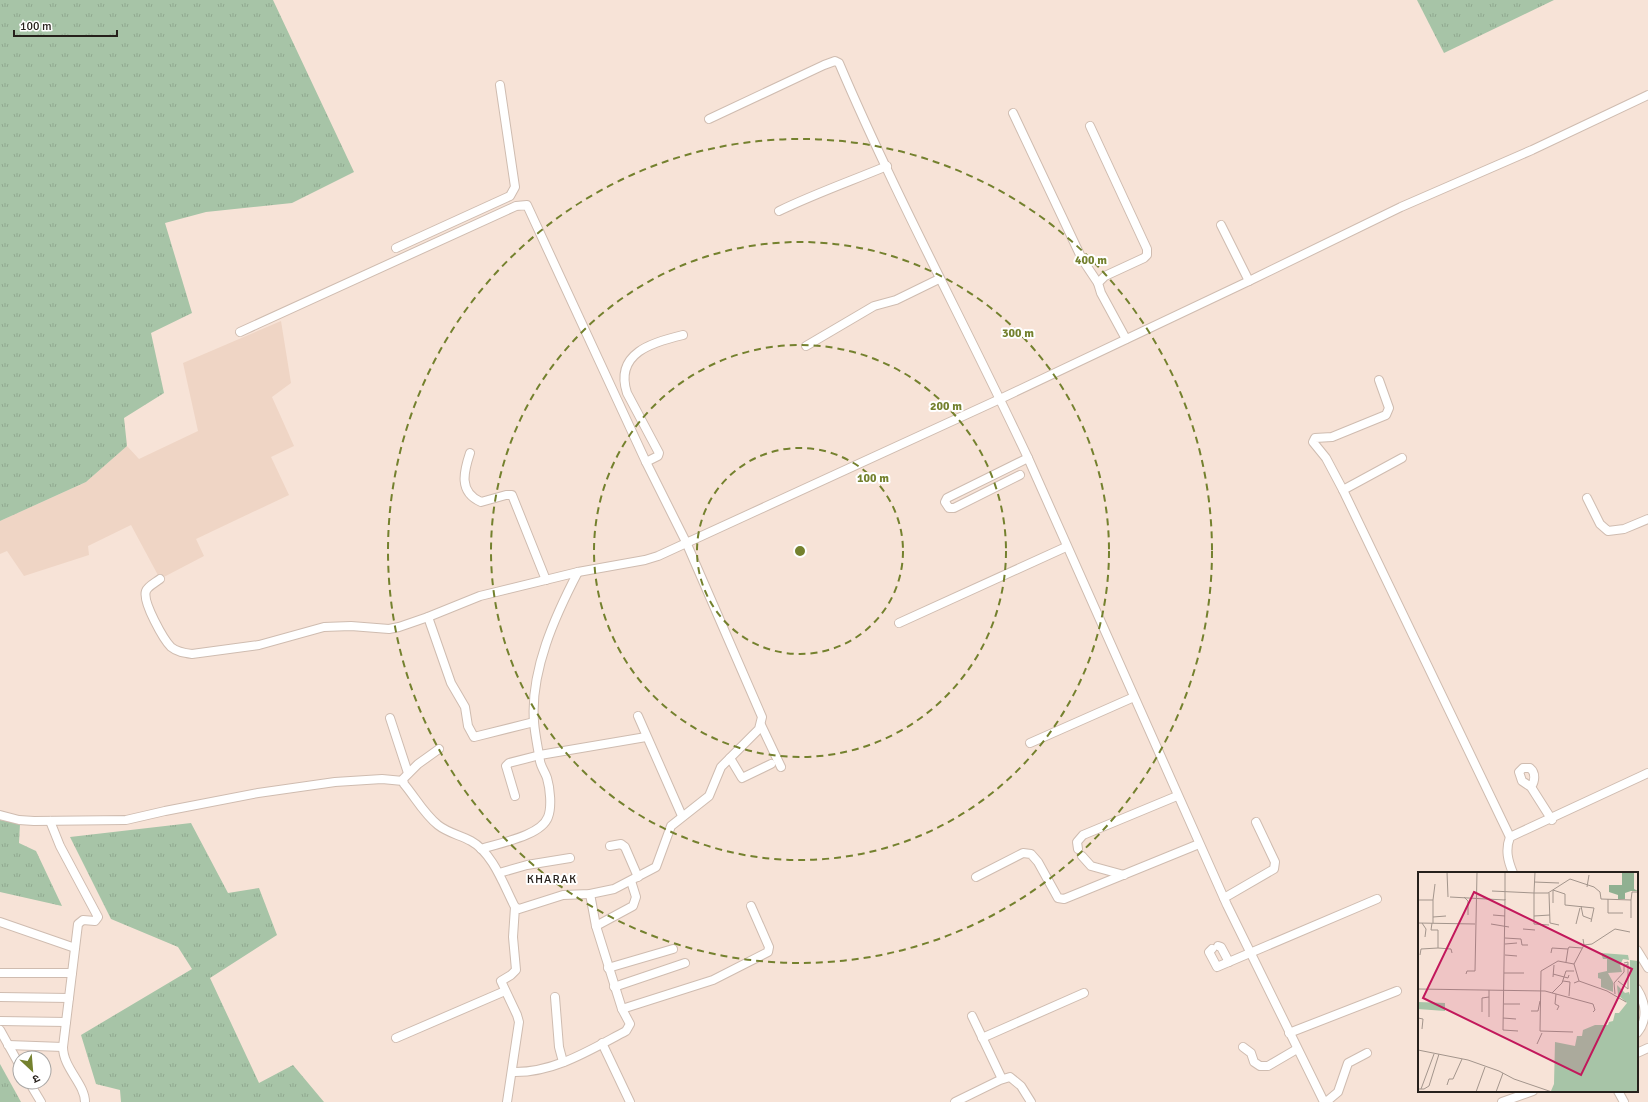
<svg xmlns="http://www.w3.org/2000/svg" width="1648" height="1102" viewBox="0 0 1648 1102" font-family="Signika,'Noto Sans Devanagari',sans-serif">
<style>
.built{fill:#efd5c5}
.grass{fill:url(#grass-tufts)}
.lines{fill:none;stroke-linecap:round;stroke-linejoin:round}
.minor-casing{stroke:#cfbcb0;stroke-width:10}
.minor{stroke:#fff;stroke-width:8}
.ring{fill:none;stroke:#74812e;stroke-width:2;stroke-dasharray:7 5}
.labels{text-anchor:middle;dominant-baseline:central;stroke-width:4;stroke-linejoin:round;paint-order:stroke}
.neighbourhood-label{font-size:12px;letter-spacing:1px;fill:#26201b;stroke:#fff}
.inset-road{fill:none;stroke:#a3958c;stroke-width:1}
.view{fill:#c2185b;fill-opacity:0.15;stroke:#c2185b;stroke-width:2}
.inset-edge{fill:none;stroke:#26201b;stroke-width:2}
.centre{fill:#74812e;stroke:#fff;stroke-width:2}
.ring-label{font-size:12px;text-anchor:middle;font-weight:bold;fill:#74812e;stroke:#fff;stroke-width:4;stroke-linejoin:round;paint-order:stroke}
</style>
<defs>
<pattern id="grass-tufts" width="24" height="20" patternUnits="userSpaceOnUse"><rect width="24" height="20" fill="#a7c4a7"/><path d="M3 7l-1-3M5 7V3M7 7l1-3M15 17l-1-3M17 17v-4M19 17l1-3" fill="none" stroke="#90a88f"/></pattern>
</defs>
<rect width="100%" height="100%" fill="#f7e3d7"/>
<polygon class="built" points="281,321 291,383 272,397 294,446 271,457 289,495 196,539 204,556 160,579 131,525 88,546 89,555 24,576 7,551 0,554 0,521 86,482 127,446 139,459 198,431 183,363"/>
<g class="grass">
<polygon points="0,0 273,0 354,172 292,203 206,212 165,223 192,313 151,333 164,393 124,418 127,446 86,482 0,521"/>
<polygon points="1417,0 1554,0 1444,53"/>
<polygon points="0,820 20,824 19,843 36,851 62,906 0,892"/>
<polygon points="191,823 228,893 259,888 277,935 210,978 259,1083 293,1065 324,1102 121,1102 120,1090 96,1084 81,1035 192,969 178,947 111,919 70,837"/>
<polygon points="0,1064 21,1102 0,1102"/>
</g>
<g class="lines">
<g class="minor-casing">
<g id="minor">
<polyline points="1013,113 1082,259 1098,283"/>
<path d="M709 119 824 65 835 61 839 63C896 197 966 326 1028 458L1227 905 1324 1102"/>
<polyline points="1090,126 1147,249 1147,255 1144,258 1105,276 1098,283 1101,293 1126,339"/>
<path d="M779 211C814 194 851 181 887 166"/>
<polyline points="1221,225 1249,281"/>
<polyline points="396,248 510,196 515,187 500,85"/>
<path d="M240 332 516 206 527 205 646 462 686 542 762 717 759 729 721 767 709 796 671 826 656 867 614 889 590 894 563 895 519 909 515 907C504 886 493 853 471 841 460 835 448 833 438 825 424 814 415 797 404 784L403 779 418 764 439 749"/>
<polyline points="806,346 874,306 896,300 939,279"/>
<polyline points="1379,380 1389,408 1386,415 1332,437 1315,438 1313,442 1326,458 1343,490 1510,837"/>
<path d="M470 453C464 471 458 492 481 502L506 495H512L546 580"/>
<path d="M646 462 658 456 659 453 627 393C614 353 653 342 683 335"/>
<polyline points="1020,475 954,508 949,508 945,502 947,498 1028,458"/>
<polyline points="1343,490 1402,458"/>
<polyline points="1587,498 1600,524 1608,531 1624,529 1648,519"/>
<path d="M160 579C155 583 148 586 146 591 142 602 164 640 171 647 177 652 184 653 192 654L259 645 324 627 351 626 389 629 399 627 428 617 480 596 578 572 645 560 658 556 1000 399 1249 281 1401 207 1532 150 1648 95"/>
<polyline points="428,617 451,683 465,707 468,726 474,737 534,722"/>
<polyline points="899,623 1066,547"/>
<polyline points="638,716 682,816"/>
<polyline points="390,718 408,773"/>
<polyline points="761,725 781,767"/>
<polyline points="1030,743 1134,697"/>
<polyline points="730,758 742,778 771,764"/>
<path d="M1531 787C1535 781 1536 773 1530 768H1523L1519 772 1522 781 1531 787 1552 820"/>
<polyline points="515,796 507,769 506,766 509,763 540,755 646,737"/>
<polyline points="0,815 19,820 34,821 126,820 165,811 258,793 335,782 382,779 403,781"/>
<path d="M50 821 60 846 98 917 95 921 83 920 78 924 63 1047C63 1068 85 1084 85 1102"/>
<polyline points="610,846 621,844 625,847 638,877"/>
<path d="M481 849C499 843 541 836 548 817 552 807 550 788 547 778 545 772 541 767 540 761 538 748 535 735 534 722 530 671 555 616 578 572"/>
<polyline points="1078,849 1077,842 1083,835 1177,796"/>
<polyline points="1082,856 1091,866 1124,875"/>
<polyline points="499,873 527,865 570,858"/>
<path d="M1513 873C1508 861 1505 850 1510 837L1648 773"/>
<polyline points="976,877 1023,853 1031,854 1038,862 1058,898 1064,899 1199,844"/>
<polyline points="590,894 596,926 622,1009 713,980 768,952 769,947 751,906"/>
<polyline points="1224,898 1274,869 1275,862 1256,822"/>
<polyline points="0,922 75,948"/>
<polyline points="596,926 633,906 636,897 631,881"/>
<polyline points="1218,946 1221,947 1229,962"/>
<polyline points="1212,949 1209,952 1217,967 1377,899"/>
<polyline points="1637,950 1648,968"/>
<polyline points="608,968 673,949"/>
<polyline points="0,973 72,973"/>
<polyline points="614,987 685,963"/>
<path d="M1637 989C1646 1003 1648 1020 1637 1033"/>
<polyline points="0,997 69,998"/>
<polyline points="555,997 559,1047 563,1062"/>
<polyline points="972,1016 1002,1079"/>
<polyline points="0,1021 66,1022"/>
<polyline points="0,1030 20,1066"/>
<polyline points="1289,1033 1397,991"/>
<polyline points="396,1038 505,991"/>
<polyline points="982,1038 1084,993"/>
<polyline points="602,1043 630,1102"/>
<polyline points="8,1045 63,1047"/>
<polyline points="1243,1047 1251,1053 1254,1062 1260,1066 1268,1066 1297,1049"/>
<polyline points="1637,1053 1648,1048"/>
<path d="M513 1072C554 1073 590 1050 626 1031L630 1024 622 1009"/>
<polyline points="29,1082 41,1102"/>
<polyline points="1618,1091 1624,1102"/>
<polyline points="507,1102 519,1022 517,1015 501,981 511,975 516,970 513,937 515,907"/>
<polyline points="955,1102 1000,1080 1010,1077 1021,1086 1031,1102"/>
<polyline points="1326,1102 1338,1092 1348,1063 1367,1053"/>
<polyline points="1502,1102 1533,1091"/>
</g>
</g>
<use href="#minor" class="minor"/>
</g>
<g class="ring">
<circle cx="800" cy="551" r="103"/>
<circle cx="800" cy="551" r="206"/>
<circle cx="800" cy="551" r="309"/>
<circle cx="800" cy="551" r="412"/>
</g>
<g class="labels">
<g class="neighbourhood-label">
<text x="552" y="879">KHARAK</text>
</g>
</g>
<g transform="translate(1418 872)">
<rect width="220" height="220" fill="#f7e3d7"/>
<path d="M183 81 210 83 211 88 205 87 202 93 204 100 190 101 195 110V120L183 115V107L180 106V101L189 99V87H185ZM212 88 220 89V220L133 219 136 212 137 170 157 174 159 164H164L165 158 177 153H190L191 150 195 149 197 141H201L209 131 200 123 199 113 207 121 211 120V123L212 120ZM0 130 27 131V139L0 137Z" fill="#a7c4a7"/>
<path d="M204 0H216V17L220 19H213L207 21V27H200V23L191 20V13H204Z" fill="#90b091"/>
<path class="inset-road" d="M29 0 30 25M117 0 116 21H130L152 7 176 15 182 20 183 27 213 28V46M116 10 141 11M169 15 171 3M135 18 147 22V33L176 36 173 50M135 18V31M74 19 116 21V52L131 53M131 21 132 51 141 53M32 25 87 28V0M46 25 50 29V43M87 27 85 158 100 159M190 27V41H205M0 28H15V51M15 28 17 12M213 28 214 20H220M163 34 165 44 173 47M75 43 87 44M116 44 132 43M15 45 28 44M0 51 57 52M4 51 8 57 7 65M14 51 13 58H20V76L33 77 34 81M73 52 91 55M158 52 162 36M105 57 117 58M87 66 103 67 104 73H110M87 72 99 71M166 73 174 72 197 57 212 60M150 77 151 75 164 76M133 81 134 76 150 77 148 90M2 83 3 77 20 76M87 83 99 84M156 92 166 73 165 67M86 101H106M48 102 49 99H57L59 0M135 102 150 106 151 103M135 105 136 93M145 109 152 110 151 124M161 109 189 119 208 130M200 109 210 117V90L206 91M0 117 127 119 175 132 177 138 175 140M134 121 144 111 148 99H156M138 122 137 132 141 134 139 138M197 122 196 111 206 100V94L210 92M71 125V145M86 132H102M113 139H120L122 129M64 140V126L71 125V118M0 146 5 147 4 157M85 146 98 147M155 160 122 159 123 99 140 89 156 92 161 109 156 111M119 172 124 161M0 178 50 188 81 199 96 207 134 220M29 213 31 207H35L44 187M0 217H6L11 214 21 182M3 217 16 182M58 220 67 195M78 220 85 201"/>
<path class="view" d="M56 20 214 97 163 203 5 126Z"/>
<rect width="220" height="220" class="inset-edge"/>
</g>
<circle cx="800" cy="551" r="6" class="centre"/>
<g class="ring-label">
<text x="1091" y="264">400 m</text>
<text x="1018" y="337">300 m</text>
<text x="946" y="410">200 m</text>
<text x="873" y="482">100 m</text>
</g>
<g transform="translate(32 1070) rotate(154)"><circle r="19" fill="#ffffff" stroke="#a8a6a4"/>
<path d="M0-3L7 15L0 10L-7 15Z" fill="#74812e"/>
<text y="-6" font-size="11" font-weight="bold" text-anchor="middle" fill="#26201b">उ</text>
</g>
<path d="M14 30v6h103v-6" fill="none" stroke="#26201b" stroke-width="2"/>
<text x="20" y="30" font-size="12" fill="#26201b" stroke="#ffffff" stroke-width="3" paint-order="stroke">100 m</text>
</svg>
